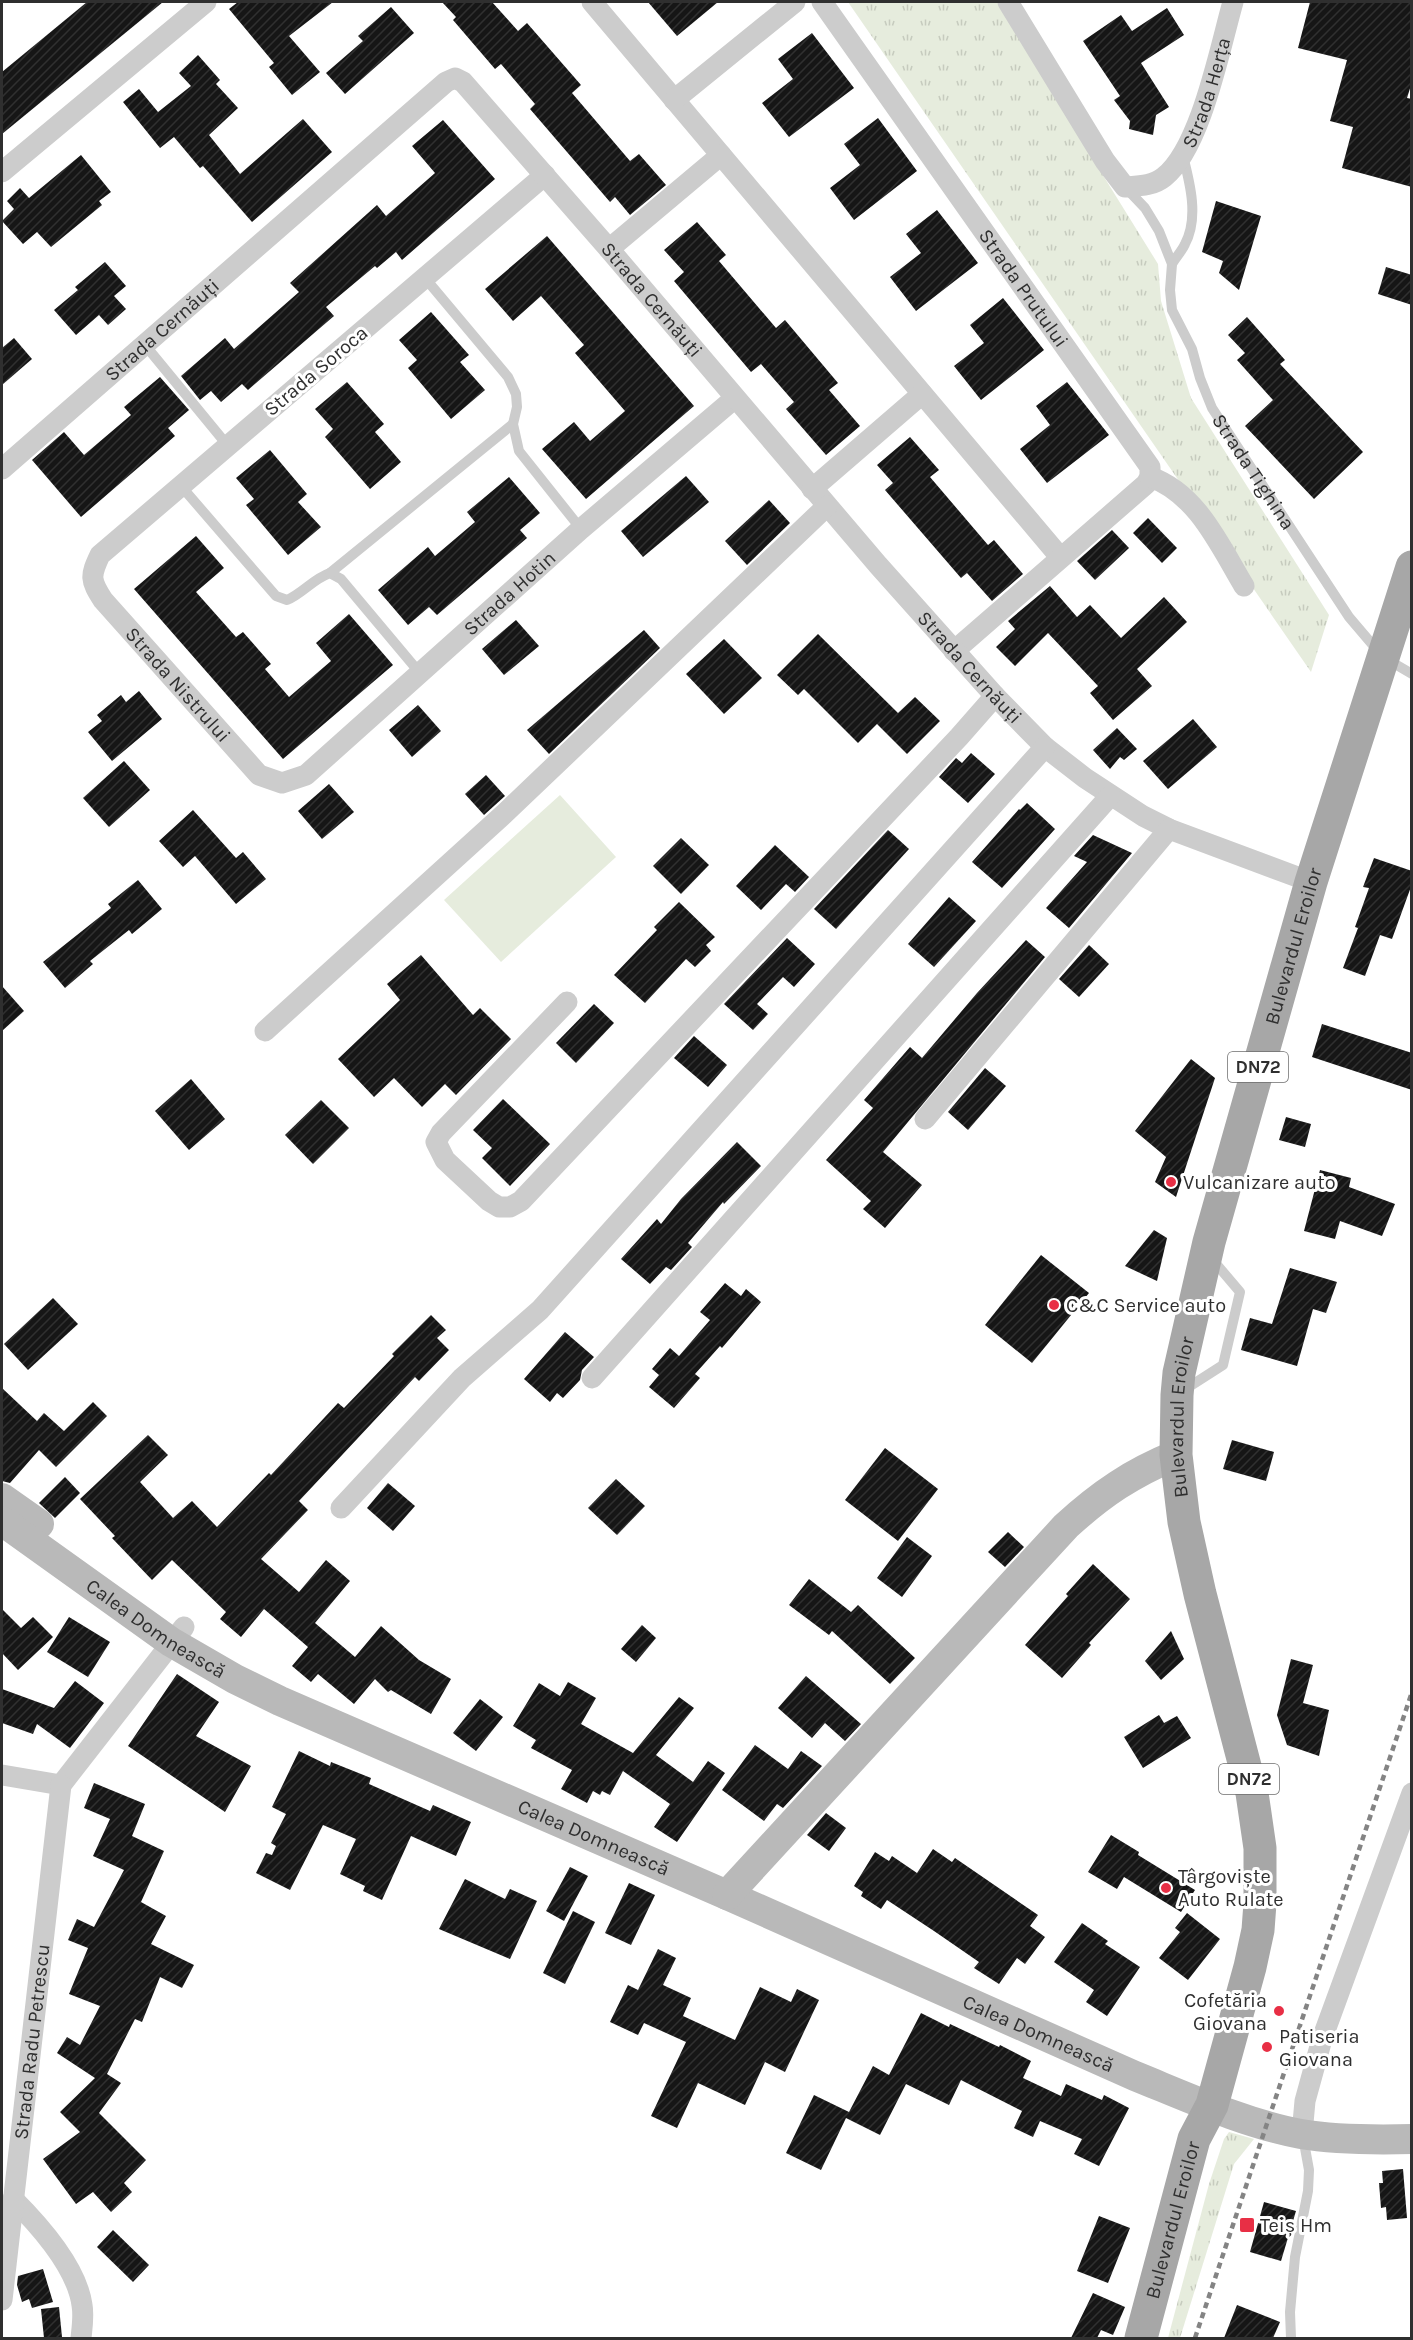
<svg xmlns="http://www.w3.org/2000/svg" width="1413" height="2340" viewBox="0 0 1413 2340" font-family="Karla,sans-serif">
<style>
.grass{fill:url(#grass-tufts)}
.pitch{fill:#e6ecdd}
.building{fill:url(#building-hatch)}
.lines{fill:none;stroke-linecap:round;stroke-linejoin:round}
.lane{stroke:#ccc;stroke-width:10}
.street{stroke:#ccc;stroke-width:21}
.secondary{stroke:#b9b9b9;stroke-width:30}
.primary{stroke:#a7a7a7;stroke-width:33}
.rail{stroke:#848484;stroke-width:4.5;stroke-dasharray:6 4.5;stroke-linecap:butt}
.poi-dot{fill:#e82f45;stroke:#fff;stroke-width:2}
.labels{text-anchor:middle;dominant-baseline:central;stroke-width:6;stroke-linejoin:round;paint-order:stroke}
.shield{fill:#fff;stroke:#6d6d6d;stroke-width:1.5}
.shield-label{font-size:18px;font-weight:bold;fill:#2f2f2f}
.street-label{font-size:20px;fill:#2f2f2f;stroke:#fff}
.poi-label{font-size:20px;fill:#2f2f2f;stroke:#fff;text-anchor:start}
</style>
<defs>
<pattern id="grass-tufts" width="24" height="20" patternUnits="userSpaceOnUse" patternTransform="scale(1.5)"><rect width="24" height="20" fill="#e6ecdd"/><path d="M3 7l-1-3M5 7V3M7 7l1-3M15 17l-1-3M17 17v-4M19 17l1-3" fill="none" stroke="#c6cbbe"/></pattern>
<pattern id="building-hatch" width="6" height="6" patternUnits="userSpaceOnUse" patternTransform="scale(1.5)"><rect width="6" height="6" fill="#161616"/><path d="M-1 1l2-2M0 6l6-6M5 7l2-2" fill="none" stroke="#303030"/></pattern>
</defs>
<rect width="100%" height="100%" fill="#fff"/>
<g class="grass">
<polygon points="848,2 998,2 1052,93 1158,264 1161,301 1191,398 1329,615 1311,672"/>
<polygon points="1229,2132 1254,2139 1234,2164 1180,2338 1168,2338 1209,2184 1224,2139"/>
</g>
<polygon class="pitch" points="560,795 616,857 501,962 444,900"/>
<g class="building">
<polygon points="87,2 163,2 2,134 2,72"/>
<polygon points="238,2 333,2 289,36 320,72 292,95 269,67 274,63 229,9"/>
<polygon points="442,2 492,2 518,31 527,23 581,85 572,93 630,161 639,154 666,185 630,215 615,197 610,202 530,109 535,104 501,64 495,69 453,20 456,17"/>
<polygon points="648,2 718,2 677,36"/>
<polygon points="1310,2 1412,2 1412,82 1407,98 1412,99 1412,187 1342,168 1353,127 1330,121 1347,60 1298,48"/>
<polygon points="391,7 414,33 345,94 326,73 363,41 358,36"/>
<polygon points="1167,8 1184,35 1141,63 1169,107 1156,115 1153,135 1129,129 1130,121 1114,100 1120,96 1083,41 1121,15 1132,31"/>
<polygon points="812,33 854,88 789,137 762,103 793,79 778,59"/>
<polygon points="198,55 220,80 216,84 238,108 209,135 240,174 303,119 332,152 252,222 203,166 200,168 174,137 160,148 123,102 139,89 158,112 191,86 179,73"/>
<polygon points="878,118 917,171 854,220 830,188 860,165 844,144"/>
<polygon points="443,120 495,179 402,260 396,252 377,268 375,266 326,307 334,316 248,390 242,384 221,402 211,391 200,400 181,376 225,338 234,349 299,292 290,283 377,205 386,216 435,173 412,146"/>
<polygon points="81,155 111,192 99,201 102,205 51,247 37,232 23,244 2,221 14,209 7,201 20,188 29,198"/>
<polygon points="1216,201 1261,216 1239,290 1219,273 1223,261 1202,252"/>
<polygon points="937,210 978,263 916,311 890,277 921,253 906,234"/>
<polygon points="697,222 726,255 719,261 776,328 785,320 838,383 829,390 860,426 826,455 786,409 794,402 761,364 751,372 674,281 684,272 664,250"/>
<polygon points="547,236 694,406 586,499 542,449 574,422 590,441 625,411 575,353 584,345 541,296 513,321 485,289"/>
<polygon points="105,262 126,286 114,296 126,309 108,325 99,315 76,335 54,310 78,290 75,287"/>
<polygon points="1386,267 1412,275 1412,305 1378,294"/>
<polygon points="1003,298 1044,350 981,400 954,366 984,343 970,325"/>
<polygon points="431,312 469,355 460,362 485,390 451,419 408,368 417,360 399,340"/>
<polygon points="1247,317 1285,360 1280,364 1363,452 1314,499 1245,426 1273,400 1237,360 1245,353 1228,335"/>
<polygon points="14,338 32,359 2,385 2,348"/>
<polygon points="160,377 189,410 168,428 175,436 81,517 32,460 64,432 84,455 131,415 124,407"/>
<polygon points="347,382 384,424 375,432 401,462 370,489 325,437 333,429 315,409"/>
<polygon points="1067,382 1109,435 1047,483 1020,449 1050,425 1036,406"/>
<polygon points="910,437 939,470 930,477 988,545 994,540 1023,574 992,601 967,573 961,578 885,490 893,483 877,465"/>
<polygon points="270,450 307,494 298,502 321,527 288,555 246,505 254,499 236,478"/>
<polygon points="686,476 709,502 643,557 621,531"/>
<polygon points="509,477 540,513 520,530 527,538 437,615 429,607 408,625 378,590 428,547 435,556 475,522 467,512"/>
<polygon points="769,500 790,523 747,565 725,541"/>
<polygon points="1148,518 1177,548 1162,563 1133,533"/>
<polygon points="1112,530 1129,548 1095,580 1077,561"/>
<polygon points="196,536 224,568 196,592 236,637 243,632 271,664 265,669 289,697 331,661 316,643 349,614 393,665 283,759 134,589"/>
<polygon points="1050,586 1077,617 1090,605 1121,638 1164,597 1187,622 1137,669 1152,686 1113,720 1090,693 1098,686 1048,633 1015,666 996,647 1015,629 1008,621"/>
<polygon points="516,620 539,646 504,675 482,649"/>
<polygon points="644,630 660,648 549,754 527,730"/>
<polygon points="818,634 898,713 915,697 940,721 907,754 877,724 858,743 804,689 798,695 777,675"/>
<polygon points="724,639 762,678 724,714 686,674"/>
<polygon points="139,691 162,719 112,761 88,732 102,721 97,715 121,695 126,702"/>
<polygon points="418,705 441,731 412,757 389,730"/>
<polygon points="1193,719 1217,747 1168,789 1143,761"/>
<polygon points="1117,728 1137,749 1124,760 1120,757 1110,769 1093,750"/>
<polygon points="971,753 995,774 968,803 939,777 956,758 962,763"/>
<polygon points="124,761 150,790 109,827 83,798"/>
<polygon points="486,775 505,796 484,815 465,794"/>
<polygon points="329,784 354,812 322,839 298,811"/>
<polygon points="1027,803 1055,829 1002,888 972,862 1019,809 1020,810"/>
<polygon points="193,810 236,858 243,852 266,879 236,904 195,856 183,867 159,841"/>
<polygon points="888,830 909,849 836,929 814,909"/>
<polygon points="1093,835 1132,853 1069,928 1046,908 1087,862 1074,856"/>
<polygon points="681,838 709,865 681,894 653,866"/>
<polygon points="775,845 809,877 795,892 786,884 761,910 736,886"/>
<polygon points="1374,858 1412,871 1412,884 1392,939 1380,935 1365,976 1343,968 1358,928 1355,927 1369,888 1363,887"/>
<polygon points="138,880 162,909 132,934 129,930 90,961 93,964 65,988 43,962 111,908 108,904"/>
<polygon points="949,897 976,921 934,967 908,944"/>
<polygon points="679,902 715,937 706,945 711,951 695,967 686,959 645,1003 614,975 657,930 654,927"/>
<polygon points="787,938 815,964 794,987 783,977 757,1004 768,1014 753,1030 724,1004"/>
<polygon points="1026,940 1045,957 883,1152 922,1185 885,1228 863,1209 871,1201 826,1160 873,1108 864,1100 910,1047 922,1058 977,993"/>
<polygon points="1089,945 1109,964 1079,997 1059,979"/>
<polygon points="421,955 473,1015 480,1008 511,1039 456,1095 445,1084 422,1107 394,1078 374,1097 338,1059 400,1000 387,984"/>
<polygon points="2,986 24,1011 2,1031"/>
<polygon points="594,1004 614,1023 576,1063 556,1043"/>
<polygon points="1322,1024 1412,1053 1412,1090 1312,1057"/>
<polygon points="694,1036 727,1065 708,1087 674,1058"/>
<polygon points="1191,1059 1215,1078 1176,1197 1155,1182 1166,1157 1135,1131"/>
<polygon points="985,1068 1006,1086 968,1130 948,1112"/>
<polygon points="191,1079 225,1119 189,1150 155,1111"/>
<polygon points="503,1099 550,1144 510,1186 482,1158 492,1148 473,1130"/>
<polygon points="321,1100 349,1128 313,1164 285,1135"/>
<polygon points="1286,1117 1311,1124 1305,1147 1279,1140"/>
<polygon points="737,1142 761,1166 724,1204 723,1202 688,1243 692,1247 671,1270 666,1267 650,1284 621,1259 657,1219 661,1224 681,1199"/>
<polygon points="1320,1170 1351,1178 1349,1187 1395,1204 1382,1236 1340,1221 1335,1239 1304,1231"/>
<polygon points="1154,1230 1167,1238 1157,1281 1125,1266"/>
<polygon points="1041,1255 1089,1293 1032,1363 985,1325"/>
<polygon points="1290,1268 1337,1282 1326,1313 1313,1309 1297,1366 1241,1350 1250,1318 1272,1324"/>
<polygon points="725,1283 741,1296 746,1289 761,1302 722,1348 720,1346 695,1374 700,1378 674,1408 649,1387 659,1375 652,1369 670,1348 679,1356 710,1320 700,1312"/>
<polygon points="53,1298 78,1324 28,1370 4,1344"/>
<polygon points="431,1315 446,1330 437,1338 449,1350 419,1381 415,1377 299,1501 308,1510 261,1559 299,1592 326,1560 350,1581 315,1623 355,1657 381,1626 419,1660 451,1679 431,1714 391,1690 388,1692 375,1679 354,1704 318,1674 311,1682 292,1666 308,1647 264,1609 241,1637 220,1619 226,1612 172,1560 152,1580 112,1538 115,1536 80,1499 148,1435 168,1455 140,1482 173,1518 192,1501 217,1527 269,1473 271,1475 338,1403 344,1408 394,1356 392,1354"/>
<polygon points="565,1332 594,1357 582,1370 580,1380 563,1398 557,1393 550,1402 524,1379"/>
<polygon points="2,1388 37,1421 44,1413 64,1431 93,1402 107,1416 56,1467 39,1450 10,1483 2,1481"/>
<polygon points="1232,1440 1274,1452 1266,1481 1223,1469"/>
<polygon points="885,1448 938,1489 898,1541 845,1500"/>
<polygon points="65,1477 80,1493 55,1518 39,1503"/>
<polygon points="616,1479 645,1506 617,1535 588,1508"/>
<polygon points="388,1483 415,1506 393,1531 367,1508"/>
<polygon points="1008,1532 1024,1547 1005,1567 988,1552"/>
<polygon points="907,1537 932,1556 902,1597 877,1578"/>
<polygon points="1093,1564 1130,1599 1089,1643 1091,1645 1062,1678 1025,1645 1068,1596 1066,1594"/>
<polygon points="809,1579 851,1612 858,1605 915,1658 890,1684 832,1631 829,1635 789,1605"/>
<polygon points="2,1609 21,1628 33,1617 53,1637 18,1670 2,1653"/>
<polygon points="69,1617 110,1642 88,1677 47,1652"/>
<polygon points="642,1625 656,1638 636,1662 621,1649"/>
<polygon points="1171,1631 1184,1659 1161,1680 1145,1661"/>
<polygon points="1291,1659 1313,1665 1303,1703 1329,1710 1319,1756 1287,1745 1277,1715"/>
<polygon points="177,1674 219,1702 196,1736 251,1766 225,1812 128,1746"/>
<polygon points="806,1676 861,1724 845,1741 825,1723 812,1738 778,1708"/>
<polygon points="75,1681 104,1703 70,1748 37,1724 33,1734 2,1723 2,1689 54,1708"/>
<polygon points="568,1682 596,1698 581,1724 633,1753 679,1697 694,1708 656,1755 693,1782 708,1761 725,1773 677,1842 654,1827 670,1804 623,1771 610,1795 602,1791 600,1795 593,1791 587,1803 561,1789 572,1770 531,1748 536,1740 513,1726 539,1683 560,1696"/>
<polygon points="480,1699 503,1717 476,1751 453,1733"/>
<polygon points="1159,1715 1164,1723 1177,1716 1191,1738 1143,1768 1124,1737"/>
<polygon points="755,1745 788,1769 801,1751 822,1766 783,1808 777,1804 764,1821 722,1790"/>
<polygon points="299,1751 330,1766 331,1762 371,1778 369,1784 430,1811 433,1805 471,1822 456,1856 411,1836 382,1900 363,1891 365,1886 340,1874 356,1839 323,1825 290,1890 256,1873 266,1853 272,1855 276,1846 271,1843 286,1814 272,1807"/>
<polygon points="94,1783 145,1804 132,1836 164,1851 141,1902 166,1916 151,1944 194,1965 182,1988 160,1977 142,2022 135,2019 107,2074 121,2083 99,2113 146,2160 124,2183 132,2192 111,2212 93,2192 76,2204 43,2159 80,2132 60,2112 95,2078 57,2053 67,2037 80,2045 100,2006 69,1994 88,1948 68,1940 77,1919 94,1927 124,1870 93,1856 110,1819 84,1808"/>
<polygon points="826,1813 846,1828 829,1851 807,1835"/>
<polygon points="1111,1835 1139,1852 1138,1855 1195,1890 1181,1912 1124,1877 1117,1889 1088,1872"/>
<polygon points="933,1849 952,1862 955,1858 1038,1915 1030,1926 1045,1937 1025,1964 1017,1958 999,1984 974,1968 979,1962 934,1931 887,1900 881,1909 861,1896 863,1892 854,1886 875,1852 889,1861 892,1856 917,1873"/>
<polygon points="570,1867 588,1876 564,1921 546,1911"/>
<polygon points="465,1879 505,1899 510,1889 537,1901 510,1959 439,1929"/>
<polygon points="629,1883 655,1895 631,1945 605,1933"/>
<polygon points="573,1911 595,1922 565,1984 543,1973"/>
<polygon points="1187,1913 1220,1939 1188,1980 1159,1958 1180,1932 1175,1928"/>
<polygon points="1082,1923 1108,1941 1105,1944 1140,1967 1107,2016 1086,2002 1094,1990 1054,1962"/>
<polygon points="658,1949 676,1958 663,1985 691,1998 683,2016 735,2040 760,1987 791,2002 797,1989 819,2000 785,2072 765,2062 745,2105 698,2083 677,2128 651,2116 686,2042 644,2023 638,2035 610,2022 628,1985 638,1990"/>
<polygon points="921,2013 949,2027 950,2024 999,2047 1000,2045 1031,2061 1023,2078 1061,2096 1066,2084 1102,2100 1104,2095 1129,2108 1099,2166 1074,2154 1082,2139 1040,2121 1033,2137 1014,2128 1022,2111 961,2080 949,2105 906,2084 880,2135 846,2118 821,2170 786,2153 814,2095 849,2112 873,2066 889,2075"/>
<polygon points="1403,2169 1407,2218 1387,2220 1386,2207 1381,2208 1379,2183 1383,2183 1382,2171"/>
<polygon points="1264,2202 1296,2211 1281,2261 1250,2252"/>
<polygon points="1099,2216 1130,2228 1108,2283 1077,2271"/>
<polygon points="113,2230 149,2265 133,2282 97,2247"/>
<polygon points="43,2269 53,2302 32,2308 29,2299 22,2302 17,2285 18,2276"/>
<polygon points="1093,2293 1125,2307 1113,2335 1101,2330 1097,2338 1071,2338"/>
<polygon points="1237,2305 1280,2322 1273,2338 1224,2338"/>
<polygon points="59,2307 62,2337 44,2338 41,2309"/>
</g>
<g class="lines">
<g class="lane">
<path id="s1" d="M1125 187 1145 208 1159 231 1172 264 1170 290 1172 310 1192 349 1200 378 1212 408 1349 617 1383 657 1412 674"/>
<path d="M1172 264C1176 257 1182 251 1185 244 1199 218 1190 183 1183 156"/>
<polyline points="425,278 508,377 516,394 517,407 513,424 519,451 581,529"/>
<polyline points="145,345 228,446"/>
<path d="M181 486 276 596 287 600C303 593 313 579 330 573L341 579 419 672"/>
<polyline points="330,573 513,424"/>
<polyline points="1184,1390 1223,1365 1240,1292 1212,1259"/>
<polyline points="1291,2338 1290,2312 1295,2257 1308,2191 1309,2170 1303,2137"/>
</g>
<g class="street">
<polyline points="592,2 1060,557"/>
<path id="s2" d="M822 2 1150 467V477L1146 484 954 651"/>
<path id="s3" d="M1008 2 1105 161 1125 187C1139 186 1153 186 1164 177 1201 148 1220 47 1233 2"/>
<polyline points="674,100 795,2"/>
<polyline points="2,172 206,2"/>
<path id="s4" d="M545 175 100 555C90 576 90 580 103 600L259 775 282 783 306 775 581 529 735 398"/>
<polyline points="609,249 721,155"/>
<path id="s5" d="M2 469 446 82 455 78 463 82 609 249 878 565 995 696 1045 747 1085 778 1143 816 1169 829 1311 882"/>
<path d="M1150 477C1197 493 1220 546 1244 586"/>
<polyline points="812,489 922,394"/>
<polyline points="567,1002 441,1133 436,1142 445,1160 489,1201 499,1207 510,1207 521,1201 959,737 995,696"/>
<polyline points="265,1031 504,814 827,506"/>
<polyline points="925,1119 1169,829"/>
<polyline points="592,1378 1110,796"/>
<polyline points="341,1508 462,1378 540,1310 1045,747"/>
<polyline points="2,1775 61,1785"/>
<polyline points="61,1785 184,1627"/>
<polyline points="1302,2134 1305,2101 1322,2039 1412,1793"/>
<path d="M13 2199C39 2225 77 2268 82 2305 84 2316 82 2328 81 2338"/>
<path id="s6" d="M2 2300 61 1785"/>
</g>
<g class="secondary">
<polyline points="2,1498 39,1524"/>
<path id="s7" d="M2 1521 171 1642 235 1679 280 1701 727 1895 1135 2076C1187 2097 1246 2124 1301 2134 1337 2140 1375 2140 1412 2139"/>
<path d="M727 1895 1066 1526C1101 1494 1132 1473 1176 1455"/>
</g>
<path class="primary" id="s8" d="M1141 2338 1194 2139 1212 2105 1250 1967 1258 1930 1260 1903V1848L1252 1793 1200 1594 1184 1522 1176 1455 1177 1395 1179 1373 1209 1242 1311 882 1412 567"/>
<polyline class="rail" points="1195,2338 1412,1692"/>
</g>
<g class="poi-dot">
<circle cx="1171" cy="1182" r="6"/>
<circle cx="1054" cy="1305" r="6"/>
<circle cx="1166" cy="1888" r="6"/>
<circle cx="1279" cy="2011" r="6"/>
<circle cx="1267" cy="2047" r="6"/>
<rect x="1239" y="2217" width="16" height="16" rx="3"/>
</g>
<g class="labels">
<g class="shield">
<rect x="1228" y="1052" width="60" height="30" rx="4.5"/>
<rect x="1219" y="1764" width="60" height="30" rx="4.5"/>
</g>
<g class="shield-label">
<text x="1258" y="1067">DN72</text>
<text x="1249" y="1779">DN72</text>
</g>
<g class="street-label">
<text stroke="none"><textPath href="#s3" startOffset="356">Strada Herța</textPath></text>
<text stroke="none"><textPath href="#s2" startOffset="350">Strada Prutului</textPath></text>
<text stroke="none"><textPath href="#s5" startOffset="896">Strada Cernăuți</textPath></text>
<text stroke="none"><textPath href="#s5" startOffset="212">Strada Cernăuți</textPath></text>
<text transform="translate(316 371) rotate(-40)">Strada Soroca</text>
<text stroke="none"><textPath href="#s1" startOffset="320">Strada Tighina</textPath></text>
<text stroke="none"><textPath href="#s4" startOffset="1191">Strada Hotin</textPath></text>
<text stroke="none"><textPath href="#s5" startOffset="1382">Strada Cernăuți</textPath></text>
<text stroke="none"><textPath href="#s4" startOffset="747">Strada Nistrului</textPath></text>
<text stroke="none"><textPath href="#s8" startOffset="1434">Bulevardul Eroilor</textPath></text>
<text stroke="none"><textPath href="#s8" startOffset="948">Bulevardul Eroilor</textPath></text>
<text stroke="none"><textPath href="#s7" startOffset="188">Calea Domnească</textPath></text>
<text stroke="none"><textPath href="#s7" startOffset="674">Calea Domnească</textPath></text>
<text stroke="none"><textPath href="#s7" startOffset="1160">Calea Domnească</textPath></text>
<text stroke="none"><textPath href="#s6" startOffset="260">Strada Radu Petrescu</textPath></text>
<text stroke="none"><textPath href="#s8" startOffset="122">Bulevardul Eroilor</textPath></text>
</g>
<g class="poi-label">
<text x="1183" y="1182">Vulcanizare auto</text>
<text x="1066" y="1305">C&amp;C Service auto</text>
<text x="1178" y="1876">Târgoviște<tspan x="1178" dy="23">Auto Rulate</tspan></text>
<text x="1267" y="2000" text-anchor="end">Cofetăria<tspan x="1267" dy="23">Giovana</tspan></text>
<text x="1279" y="2036">Patiseria<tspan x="1279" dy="23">Giovana</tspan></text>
<text x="1260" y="2225">Teiș Hm</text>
</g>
</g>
<rect width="1413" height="2340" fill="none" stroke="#2f2f2f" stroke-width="6"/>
</svg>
